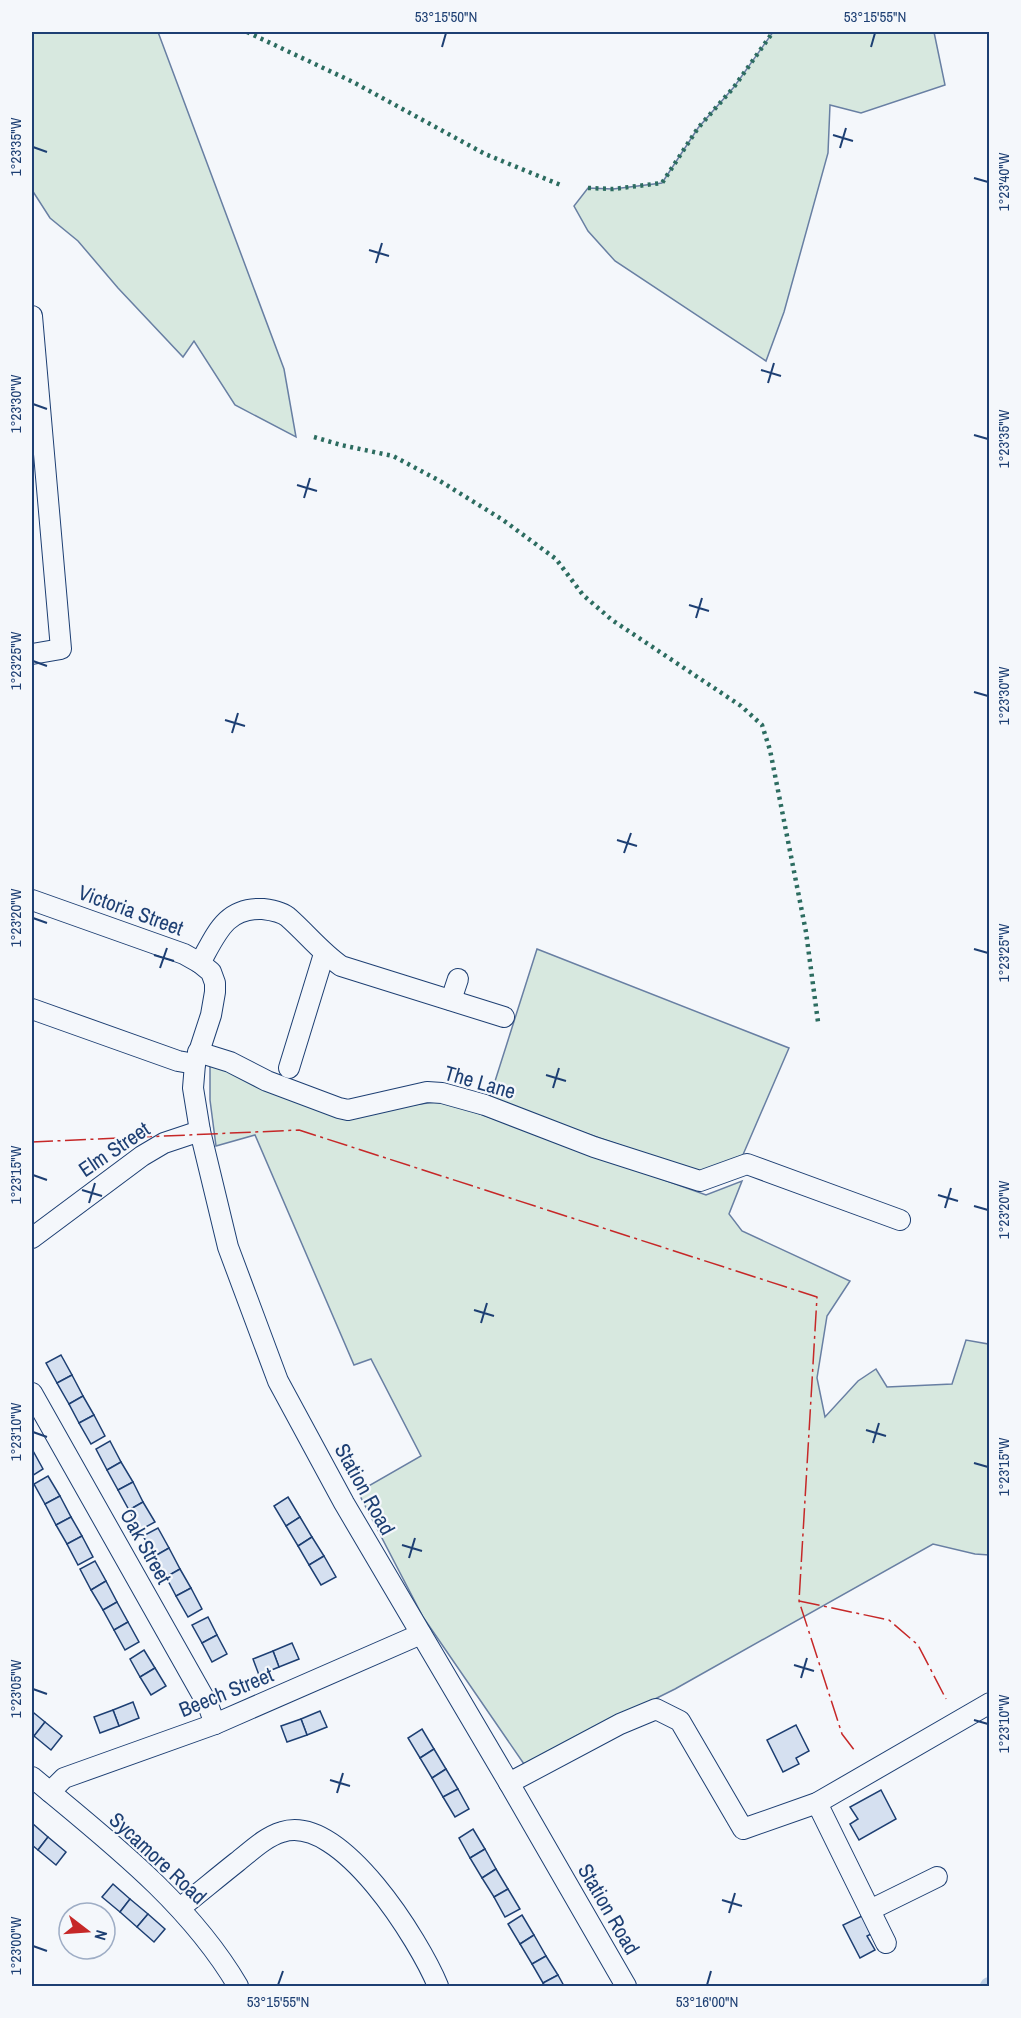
<svg xmlns="http://www.w3.org/2000/svg" width="1021" height="2018" viewBox="0 0 1021 2018" font-family="'Archivo Narrow',sans-serif">
<style>
.green{fill:#d7e8df;stroke:#687fa3;stroke-width:1.5}
.lines{fill:none;stroke-linecap:round;stroke-linejoin:round}
.canal{stroke:#bed0e5;stroke-width:18}
.building{fill:#d5e0f0;stroke:#1d3f73;stroke-width:1.5}
.minor-casing{stroke:#1d3f73;stroke-width:22}
.minor{stroke:#f4f7fb;stroke-width:20}
.hedge{stroke:#2c6c60;stroke-width:4.5;stroke-dasharray:3 4.5;stroke-linecap:butt}
.power{stroke:#c62828;stroke-width:1.5;stroke-dasharray:21 4.5 3 4.5;stroke-linecap:butt}
.ticks{fill:none;stroke:#1d3f73;stroke-width:2}
.labels{text-anchor:middle;dominant-baseline:central;stroke-width:4.5;stroke-linejoin:round;paint-order:stroke}
.street-label{font-size:21px;fill:#1d3f73;stroke:#f4f7fb}
.neatline{fill:none;stroke:#1d3f73;stroke-width:2}
.ticks-label{font-size:15px;text-anchor:middle;fill:#1d3f73}
</style>
<rect width="100%" height="100%" fill="#f4f7fb"/>
<g class="green">
<polygon points="32,32 158,32 284,369 296,437 235,405 194,341 183,357 118,288 78,241 50,218 32,190"/>
<polygon points="773,32 934,32 945,85 861,113 830,105 828,153 784,312 766,361 615,261 588,231 574,206 588,188 613,189 662,183 698,128 734,87"/>
<polygon points="537,949 789,1048 742,1157 704,1174 489,1100"/>
<polygon points="210,1066 237,1072 348,1113 444,1101 706,1195 742,1181 729,1214 742,1231 850,1281 827,1316 817,1378 825,1417 858,1381 876,1369 887,1387 952,1384 966,1340 988,1344 989,1555 975,1554 933,1544 675,1689 524,1764 423,1617 358,1492 421,1456 371,1359 354,1365 255,1135 216,1146 210,1100"/>
</g>
<g class="lines">
<polyline class="canal" points="989,1986 990,1986"/>
</g>
<g class="building">
<polygon points="61,1355 72,1375 57,1383 46,1363"/>
<polygon points="72,1375 83,1396 69,1404 57,1383"/>
<polygon points="83,1396 94,1415 79,1423 69,1404"/>
<polygon points="94,1415 105,1436 91,1444 79,1423"/>
<polygon points="110,1441 121,1462 107,1470 96,1449"/>
<polygon points="32,1449 43,1469 32,1476"/>
<polygon points="121,1462 133,1482 118,1490 107,1470"/>
<polygon points="48,1476 60,1496 45,1504 34,1484"/>
<polygon points="133,1482 143,1502 129,1510 118,1490"/>
<polygon points="60,1496 71,1517 56,1525 45,1504"/>
<polygon points="288,1497 300,1517 286,1526 274,1506"/>
<polygon points="143,1502 155,1522 140,1530 129,1510"/>
<polygon points="71,1517 82,1536 67,1544 56,1525"/>
<polygon points="300,1517 312,1537 298,1546 286,1526"/>
<polygon points="158,1528 169,1548 155,1556 143,1536"/>
<polygon points="82,1536 93,1557 78,1565 67,1544"/>
<polygon points="312,1537 324,1556 309,1565 298,1546"/>
<polygon points="169,1548 180,1569 166,1577 155,1556"/>
<polygon points="324,1556 336,1577 321,1585 309,1565"/>
<polygon points="95,1561 106,1581 91,1590 80,1569"/>
<polygon points="180,1569 191,1588 176,1596 166,1577"/>
<polygon points="106,1581 117,1602 103,1610 91,1590"/>
<polygon points="191,1588 202,1609 188,1617 176,1596"/>
<polygon points="117,1602 128,1622 114,1630 103,1610"/>
<polygon points="208,1617 217,1635 202,1643 192,1625"/>
<polygon points="128,1622 139,1642 125,1650 114,1630"/>
<polygon points="217,1635 227,1654 212,1662 202,1643"/>
<polygon points="292,1643 299,1659 279,1667 273,1651"/>
<polygon points="144,1650 155,1668 140,1677 130,1659"/>
<polygon points="273,1651 279,1667 259,1675 253,1659"/>
<polygon points="155,1668 166,1686 151,1695 140,1677"/>
<polygon points="133,1702 139,1718 119,1726 113,1710"/>
<polygon points="113,1710 119,1726 100,1733 94,1717"/>
<polygon points="320,1711 327,1727 307,1735 301,1719"/>
<polygon points="34,1713 45,1722 32,1739 32,1716"/>
<polygon points="301,1719 307,1735 287,1742 281,1726"/>
<polygon points="45,1722 62,1736 51,1750 34,1736"/>
<polygon points="796,1725 809,1751 796,1758 799,1764 783,1772 767,1740"/>
<polygon points="422,1729 434,1749 420,1758 408,1738"/>
<polygon points="434,1749 446,1769 432,1778 420,1758"/>
<polygon points="446,1769 458,1789 443,1797 432,1778"/>
<polygon points="458,1789 469,1809 455,1817 443,1797"/>
<polygon points="881,1790 896,1819 859,1840 850,1824 858,1819 850,1807"/>
<polygon points="32,1823 48,1837 38,1850 32,1845"/>
<polygon points="473,1829 485,1849 470,1858 459,1838"/>
<polygon points="48,1837 66,1852 56,1865 38,1850"/>
<polygon points="485,1849 496,1869 482,1878 470,1858"/>
<polygon points="496,1869 508,1889 494,1897 482,1878"/>
<polygon points="113,1884 130,1899 120,1912 102,1897"/>
<polygon points="508,1889 520,1909 505,1917 494,1897"/>
<polygon points="130,1899 148,1914 137,1927 120,1912"/>
<polygon points="148,1914 165,1929 154,1942 137,1927"/>
<polygon points="522,1915 534,1935 520,1944 508,1924"/>
<polygon points="864,1915 873,1933 867,1936 875,1950 860,1958 843,1925"/>
<polygon points="534,1935 546,1956 532,1964 520,1944"/>
<polygon points="546,1956 558,1975 543,1983 532,1964"/>
<polygon points="558,1975 564,1986 545,1986 543,1983"/>
</g>
<g class="lines">
<g class="minor-casing">
<g id="minor">
<polyline points="32,316 61,649 32,654"/>
<polyline points="32,900 184,954 200,963 211,972 215,983 215,992 211,1015 195,1064 193,1088 200,1131 228,1247 278,1381 344,1503 509,1783 626,1986"/>
<path d="M200 963C216 935 225 907 263 909 271 910 283 912 289 918 307 934 321 952 341 966L504 1017"/>
<polyline points="451,1000 458,979"/>
<polyline points="32,1009 178,1061 195,1064"/>
<polyline points="198,1052 230,1062 267,1081 339,1108 348,1110 427,1092 442,1093 485,1105 594,1147 700,1181 747,1164 900,1220"/>
<polyline points="289,1068 324,954"/>
<polyline points="32,1238 142,1156 164,1143 200,1131"/>
<polyline points="32,1393 208,1705 215,1724"/>
<path d="M32 1777C106 1839 188 1901 238 1986"/>
<polyline points="509,1783 620,1724 656,1709 680,1721 743,1829 817,1803 990,1703"/>
<polyline points="50,1792 64,1778 215,1724 421,1634"/>
<polyline points="817,1803 886,1943"/>
<path d="M180 1908C199 1893 218 1877 237 1862 251 1851 265 1837 282 1832 341 1813 420 1942 438 1986"/>
<polyline points="870,1910 937,1877"/>
</g>
</g>
<use href="#minor" class="minor"/>
<g class="hedge">
<polyline points="247,32 353,82 485,154 563,186"/>
<polyline points="588,188 613,189 662,183 698,128 734,87 773,32"/>
<polyline points="314,437 341,445 393,456 440,481 503,520 556,559 583,595 612,620 741,706 762,725 770,750 806,932 818,1022"/>
</g>
<g class="power">
<polyline points="32,1142 299,1130 817,1297 799,1601 842,1734 855,1751"/>
<polyline points="799,1601 889,1620 918,1645 946,1699"/>
</g>
</g>
<path class="ticks" d="M442 47 446 33M871 47 875 33M833 135 853 141M33 147 47 152M840 148 846 128M974 178 988 182M369 250 389 256M376 263 382 243M761 370 781 376M768 383 774 363M33 404 47 409M974 435 988 439M297 485 317 491M304 498 310 478M689 605 709 611M696 618 702 598M33 661 47 666M974 692 988 696M225 720 245 726M232 733 238 713M617 840 637 846M624 853 631 833M33 918 47 923M974 949 988 953M154 955 174 961M160 968 167 948M546 1075 566 1081M553 1088 559 1068M33 1175 47 1180M82 1190 102 1196M938 1195 958 1201M89 1203 95 1183M974 1206 988 1210M945 1208 951 1188M474 1310 494 1316M481 1323 487 1303M866 1430 886 1436M33 1432 47 1437M873 1443 879 1423M974 1463 988 1467M402 1545 422 1551M409 1558 415 1538M794 1665 814 1671M801 1678 807 1658M33 1689 47 1694M974 1720 988 1724M330 1780 350 1786M337 1793 343 1773M722 1900 742 1906M729 1913 735 1893M33 1946 47 1951M278 1985 283 1971M707 1985 711 1971"/>
<g class="labels">
<g class="street-label">
<text transform="translate(131 910) rotate(20)">Victoria Street</text>
<text transform="translate(480 1082) rotate(16)">The Lane</text>
<text transform="translate(114 1149) rotate(-34)">Elm Street</text>
<text transform="translate(365 1489) rotate(61)">Station Road</text>
<text transform="translate(146 1546) rotate(61)">Oak Street</text>
<text transform="translate(226 1692) rotate(-22)">Beech Street</text>
<text transform="translate(158 1858) rotate(43)">Sycamore Road</text>
<text transform="translate(609 1909) rotate(60)">Station Road</text>
</g>
</g>
<rect width="1021" height="2018" fill="none" stroke="#f4f7fb" stroke-width="66"/>
<g transform="translate(87 1931) rotate(107)"><circle r="28" fill="#f4f7fb" stroke="#9eadc5" stroke-width="1.5"/>
<path d="M0-4.5L10 22L0 15L-10 22Z" fill="#c62828"/>
<text y="-9" font-size="16" font-weight="bold" text-anchor="middle" fill="#1d3f73">N</text>
</g>
<rect x="33" y="33" width="955" height="1952" class="neatline"/>
<g class="ticks-label">
<text x="446" y="22">53°15'50"N</text>
<text x="875" y="22">53°15'55"N</text>
<text transform="translate(16 147) rotate(-90)" y="5">1°23'35"W</text>
<text transform="translate(1004 182) rotate(-90)" y="5">1°23'40"W</text>
<text transform="translate(16 404) rotate(-90)" y="5">1°23'30"W</text>
<text transform="translate(1004 439) rotate(-90)" y="5">1°23'35"W</text>
<text transform="translate(16 661) rotate(-90)" y="5">1°23'25"W</text>
<text transform="translate(1004 696) rotate(-90)" y="5">1°23'30"W</text>
<text transform="translate(16 918) rotate(-90)" y="5">1°23'20"W</text>
<text transform="translate(1004 953) rotate(-90)" y="5">1°23'25"W</text>
<text transform="translate(16 1175) rotate(-90)" y="5">1°23'15"W</text>
<text transform="translate(1004 1210) rotate(-90)" y="5">1°23'20"W</text>
<text transform="translate(16 1432) rotate(-90)" y="5">1°23'10"W</text>
<text transform="translate(1004 1467) rotate(-90)" y="5">1°23'15"W</text>
<text transform="translate(16 1689) rotate(-90)" y="5">1°23'05"W</text>
<text transform="translate(1004 1724) rotate(-90)" y="5">1°23'10"W</text>
<text transform="translate(16 1946) rotate(-90)" y="5">1°23'00"W</text>
<text x="278" y="2007">53°15'55"N</text>
<text x="707" y="2007">53°16'00"N</text>
</g>
</svg>
